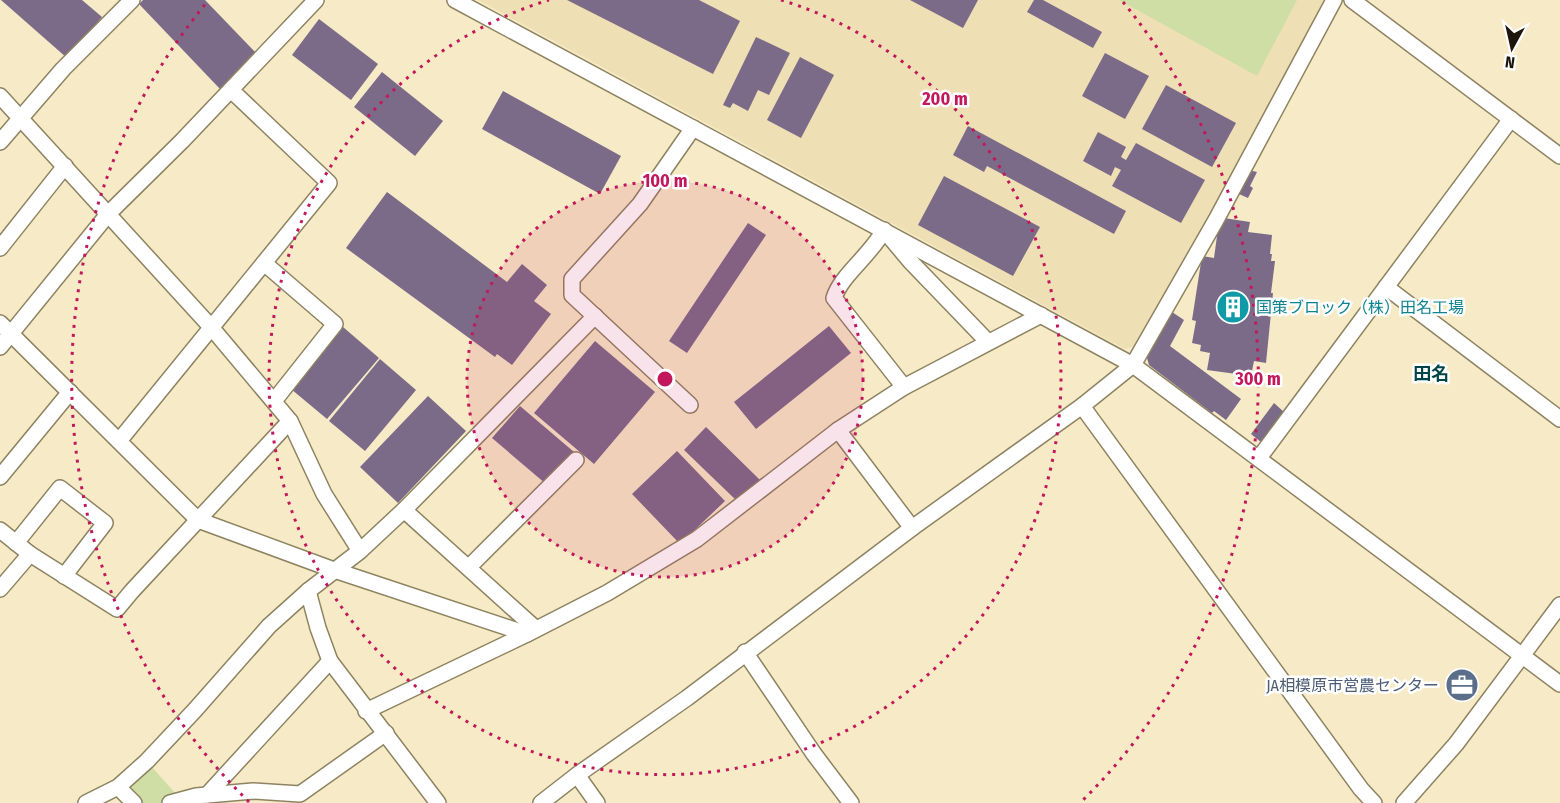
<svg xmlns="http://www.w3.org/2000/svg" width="1560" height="803" viewBox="0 0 1560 803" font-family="'Fira Sans Condensed','Noto Sans JP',sans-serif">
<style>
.built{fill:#eedfb4}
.green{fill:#cfdea4}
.building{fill:#7b6b89}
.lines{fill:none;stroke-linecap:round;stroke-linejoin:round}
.minor-casing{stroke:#8e8361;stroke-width:18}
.minor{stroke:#fff;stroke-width:15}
.ring{fill:none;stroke:#c2185b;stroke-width:3;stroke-dasharray:3 6}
.labels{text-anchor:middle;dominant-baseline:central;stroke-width:5;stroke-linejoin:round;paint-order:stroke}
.culture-label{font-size:16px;fill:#0d838f;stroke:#fff;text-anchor:start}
.service-label{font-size:16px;fill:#4e5e75;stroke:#fff;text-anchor:end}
.neighbourhood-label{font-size:18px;font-weight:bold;fill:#014549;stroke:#fff}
.centre{fill:#c2185b;stroke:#fff;stroke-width:3}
.ring-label{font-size:18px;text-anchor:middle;font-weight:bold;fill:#c2185b;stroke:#fff;stroke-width:5;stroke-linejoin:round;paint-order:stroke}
</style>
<rect width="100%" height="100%" fill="#f7eac6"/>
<polygon class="built" points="478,0 1326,0 1201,230 1134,346 1125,349"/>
<g class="green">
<polygon points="1119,0 1297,0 1257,76"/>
<polygon points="150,765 176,794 161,803 143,803 128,788"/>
</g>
<g class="building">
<polygon points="1,0 82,0 102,17 67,58"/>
<polygon points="143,0 205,0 258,55 221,90 139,4"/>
<polygon points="567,0 699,0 740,21 713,74"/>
<polygon points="910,0 978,0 963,28"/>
<polygon points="1034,0 1043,0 1102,32 1093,48 1027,12"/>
<polygon points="319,19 378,64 351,100 292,55"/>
<polygon points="756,37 790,53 769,95 758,90 748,111 733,103 730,108 723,105"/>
<polygon points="1105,53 1149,76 1125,119 1082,96"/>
<polygon points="800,57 834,75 801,138 767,120"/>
<polygon points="382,72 443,121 415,156 354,107"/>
<polygon points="1166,85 1236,123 1212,167 1142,129"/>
<polygon points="503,91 621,156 600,194 482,129"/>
<polygon points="968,126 1126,211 1114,234 987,166 984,172 953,155"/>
<polygon points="1098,132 1126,147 1121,157 1126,160 1136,143 1205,180 1181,223 1112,186 1121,170 1115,167 1111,176 1083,161"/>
<polygon points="1249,170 1257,172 1250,186 1253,188 1248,198 1239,194"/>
<polygon points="944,176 1040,227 1013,276 918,225"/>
<polygon points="387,192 507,282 522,264 547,285 534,301 551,314 512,365 497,354 495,357 346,248"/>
<polygon points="1224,218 1250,222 1248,232 1272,235 1270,254 1272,254 1271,261 1275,261 1271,293 1273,293 1266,363 1254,361 1251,376 1207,370 1210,353 1200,351 1201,345 1192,343 1196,321 1192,320 1202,256 1214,258 1218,229"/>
<polygon points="748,223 766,235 687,353 669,341"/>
<polygon points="1172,312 1184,320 1170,346 1241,399 1226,420 1214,411 1212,413 1149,365 1147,358"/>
<polygon points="829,326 851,353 756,429 734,402"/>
<polygon points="343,327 379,358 327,419 291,389"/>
<polygon points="595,341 655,392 594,464 534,413"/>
<polygon points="380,359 416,390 365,451 329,421"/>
<polygon points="428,396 466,431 398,503 360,467"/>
<polygon points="1274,403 1284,412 1261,442 1251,434"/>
<polygon points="520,406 574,452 546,484 492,438"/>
<polygon points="706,427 760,480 738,502 684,450"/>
<polygon points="677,451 725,501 680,544 632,494"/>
</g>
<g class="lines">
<g class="minor-casing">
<g id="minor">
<polyline points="455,0 1133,365 1560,684"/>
<polyline points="1352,0 1560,156"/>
<polyline points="0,96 211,327 290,421 324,494 360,551"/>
<polyline points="0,142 63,69 132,0"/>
<polyline points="0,248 65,166"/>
<polyline points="264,263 335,324 274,401"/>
<polyline points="1386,287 1560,419"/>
<polyline points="0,323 198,520 334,570 527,634"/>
<polyline points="0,347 109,213 182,141 316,0"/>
<path d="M904 387 834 298C841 275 871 255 884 230L910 261 988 342"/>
<polyline points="690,405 572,295 572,279 640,204 693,128"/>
<polyline points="1082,406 1361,789 1374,803"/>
<polyline points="119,441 329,183 231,90"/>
<polyline points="1259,458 1511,119"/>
<polyline points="0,477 70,392"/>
<polyline points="404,510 536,629"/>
<polyline points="912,528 838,430 904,387 1041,315"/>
<polyline points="0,530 30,554 117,609 132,591 290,421"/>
<polyline points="16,543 60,488 105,523 64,576"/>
<polyline points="469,567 576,460"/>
<polyline points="0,589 30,554"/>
<polyline points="308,591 318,628 330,661 438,803"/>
<polyline points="745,652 814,754 851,803"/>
<polyline points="366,711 527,634 607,593 697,539 838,430"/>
<polyline points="577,775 597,803"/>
<polyline points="118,787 134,803"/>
<polyline points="207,795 330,661"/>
<polyline points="86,803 118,787 147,761 195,710 269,626 308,591 360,551 404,510 595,316"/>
<polyline points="170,803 196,796 253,791 300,794 386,733"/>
<polyline points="541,803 577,775 687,698 912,528 1082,406 1133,365 1216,220 1334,0"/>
<polyline points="1404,803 1456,744 1560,605"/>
</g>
</g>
<use href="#minor" class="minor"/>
</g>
<circle cx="665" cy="379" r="198" fill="#c2185b" fill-opacity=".12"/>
<g class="ring">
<circle cx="665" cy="379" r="198"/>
<path d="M781 0A396 396 0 1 1 549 0"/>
<path d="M249 802A593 593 0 0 1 207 2M1123 2A593 593 0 0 1 1081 802"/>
</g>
<defs>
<g id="building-disc" transform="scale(1.725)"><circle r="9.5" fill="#0f9aa8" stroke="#fff"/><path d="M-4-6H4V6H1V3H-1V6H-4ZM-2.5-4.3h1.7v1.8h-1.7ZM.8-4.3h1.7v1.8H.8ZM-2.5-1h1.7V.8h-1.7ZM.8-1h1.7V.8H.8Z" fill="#fff"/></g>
<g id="office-disc" transform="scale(1.725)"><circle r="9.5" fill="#5c6f8a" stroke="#fff"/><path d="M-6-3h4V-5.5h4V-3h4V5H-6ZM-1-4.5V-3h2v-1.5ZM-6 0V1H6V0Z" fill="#fff"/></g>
</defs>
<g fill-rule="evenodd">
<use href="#building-disc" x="1233" y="307"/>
<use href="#office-disc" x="1462" y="685"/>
</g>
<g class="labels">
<g class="culture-label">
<text x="1256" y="307">国策ブロック（株）田名工場</text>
</g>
<g class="service-label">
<text x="1439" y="685">JA相模原市営農センター</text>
</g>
<g class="neighbourhood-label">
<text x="1431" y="374">田名</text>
</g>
</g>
<circle cx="665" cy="379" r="9" class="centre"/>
<g class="ring-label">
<text x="945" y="105">200 m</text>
<text x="665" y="187">100 m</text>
<text x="1258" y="385">300 m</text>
</g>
<g transform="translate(1512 48) rotate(188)" stroke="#ffffff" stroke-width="4.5" paint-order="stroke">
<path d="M0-4.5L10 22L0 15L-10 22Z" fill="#1b1609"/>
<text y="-9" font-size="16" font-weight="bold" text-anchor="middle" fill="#1b1609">N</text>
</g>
</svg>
